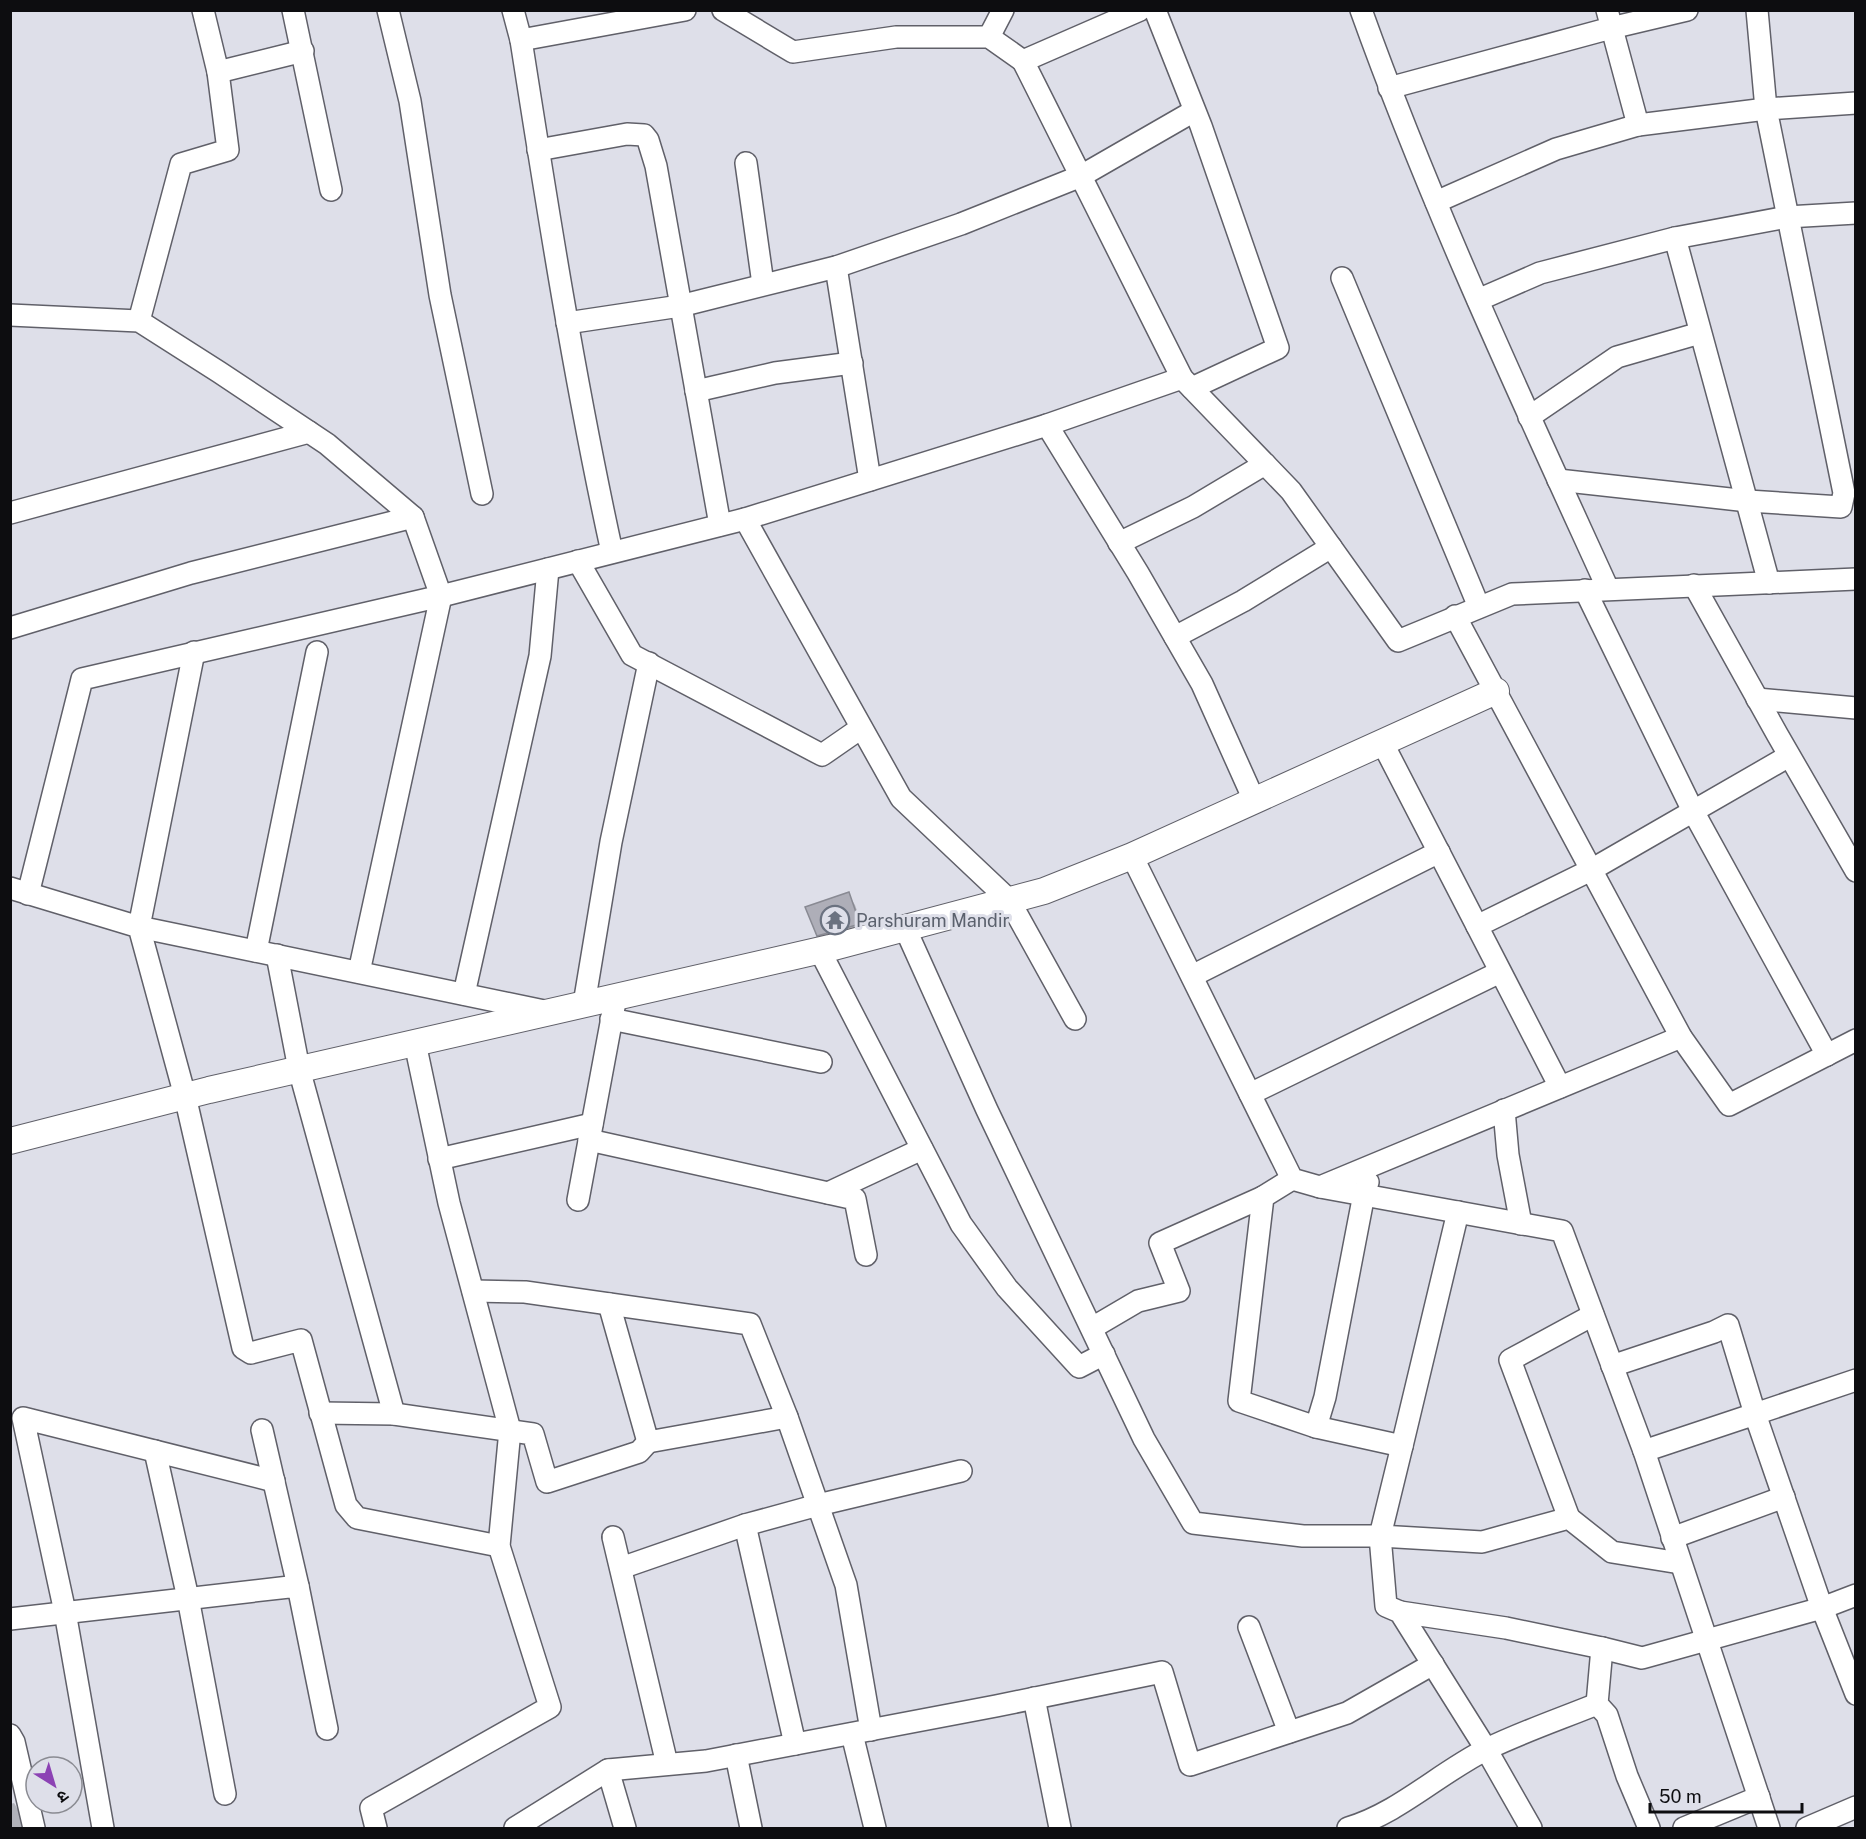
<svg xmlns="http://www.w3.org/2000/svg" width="1866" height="1839" viewBox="0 0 1866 1839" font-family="'Public Sans','Noto Sans Devanagari',sans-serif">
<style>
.shadow{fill:#0003}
.building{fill:#aeaeb8;stroke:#898a93;stroke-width:1.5}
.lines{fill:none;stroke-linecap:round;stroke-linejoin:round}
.minor-casing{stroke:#606069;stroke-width:24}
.tertiary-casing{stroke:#606069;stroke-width:28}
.minor{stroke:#fff;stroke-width:21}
.tertiary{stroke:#fff;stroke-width:26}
.labels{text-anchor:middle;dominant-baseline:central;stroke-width:6;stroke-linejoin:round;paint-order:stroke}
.worship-label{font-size:18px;fill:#5b616d;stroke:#dedfe9;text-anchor:start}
</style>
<rect width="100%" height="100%" fill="#dedfe9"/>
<g class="shadow">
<polygon points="848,894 855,905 866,936 825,946 819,935"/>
<polygon points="14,1803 23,1818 25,1828 10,1828 10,1804"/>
</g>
<polygon class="building" points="849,892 860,924 817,936 805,907"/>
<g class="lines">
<g class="minor-casing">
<g id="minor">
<polyline points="293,10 331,190"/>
<polyline points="388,10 410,101 440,295 482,494"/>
<polyline points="513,10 521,40 685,10"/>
<polyline points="723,10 793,52 896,37 989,37 1023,61"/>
<polyline points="1140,10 1023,61 1182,378 1291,491 1398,641 1512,594 1856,579"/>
<polyline points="1155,10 1201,126 1278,348 1192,388"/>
<path d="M1361 10C1432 208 1521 398 1608 589"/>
<polyline points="1607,10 1638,125"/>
<polyline points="989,37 1003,10"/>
<path d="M521 40C548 212 575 383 612 552"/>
<polyline points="218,72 303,51"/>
<polyline points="1389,88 1611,28 1687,10"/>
<polyline points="538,150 627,134 644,135 648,140 656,166 720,525"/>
<polyline points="746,163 763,284"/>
<polyline points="1436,202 1556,149 1638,125 1766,109 1856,103"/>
<polyline points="1675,238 1769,583"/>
<polyline points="836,267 870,480"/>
<polyline points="1342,278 1479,607"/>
<polyline points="1478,300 1540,273 1675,238 1787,217 1856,213"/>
<polyline points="10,315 139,321 219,372 327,444 413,517 441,596 745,519 901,798 1009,900 1075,1019"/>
<polyline points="139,321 181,164 228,150 218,72 203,10"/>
<polyline points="567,323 680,306 836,267 961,224 1081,176 1194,111"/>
<polyline points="696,391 775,373 852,363"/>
<polyline points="1529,417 1617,357 1700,333"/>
<polyline points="1047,425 1182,378"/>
<polyline points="1558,480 1748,501 1841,507 1844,493 1766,109 1757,10"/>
<polyline points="10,513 309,432"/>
<polyline points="745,519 1047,425 1138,573 1202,684 1254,800"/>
<polyline points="1119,543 1193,507 1265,464"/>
<polyline points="578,561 632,655 822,755 861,728"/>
<polyline points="1694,585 1777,734 1856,871"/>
<polyline points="1585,590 1693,811 1827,1055"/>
<polyline points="1455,616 1681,1037 1729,1105 1856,1040"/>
<polyline points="10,628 191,573 413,517"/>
<polyline points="1175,637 1243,601 1331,547"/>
<polyline points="194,652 139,927 549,1012"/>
<polyline points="1757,699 1856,708"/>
<polyline points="1382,742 1477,926"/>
<polyline points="1132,856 1292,1179 1320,1187 1681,1037"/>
<polyline points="10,888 139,927 185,1096 243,1348 251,1353 301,1340 346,1505 357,1518 499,1546"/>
<polyline points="28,894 82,679 441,596 359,972"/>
<polyline points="905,928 987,1110 1144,1439 1193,1523 1303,1536 1380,1536 1482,1542 1569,1518 1612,1552 1680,1563"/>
<polyline points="256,951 317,652"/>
<polyline points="820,951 961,1224 1007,1288 1079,1367 1104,1354"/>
<polyline points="277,955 299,1069 394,1414"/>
<polyline points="1192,976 1439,852"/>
<polyline points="464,994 540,656 548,569"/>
<polyline points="584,1004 611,842 649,663"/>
<polyline points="611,1019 821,1062"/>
<polyline points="1560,1087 1477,926 1591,870 1789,756"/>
<polyline points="1250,1094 1500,972"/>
<polyline points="1504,1110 1508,1155 1521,1224"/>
<polyline points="589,1140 855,1199 866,1255"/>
<polyline points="439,1159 592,1124"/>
<polyline points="1292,1179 1263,1197 1239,1401 1316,1427 1402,1446 1380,1536 1386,1606 1400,1612 1486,1749 1531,1828"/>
<polyline points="1320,1187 1562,1231 1644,1451 1769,1828"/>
<polyline points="828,1193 922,1149"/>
<polyline points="578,1200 614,1007"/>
<polyline points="473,1291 525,1292 750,1324 787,1417 846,1585 871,1730"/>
<polyline points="609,1304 648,1442 787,1417"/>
<polyline points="1092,1328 1138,1301 1179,1291 1160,1243 1263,1197"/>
<polyline points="1612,1366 1714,1332 1728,1325 1755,1414 1856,1380"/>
<polyline points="320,1413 394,1414 533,1434 547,1482 639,1452 648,1442"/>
<polyline points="1316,1427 1325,1397 1364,1194 1368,1182"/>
<polyline points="262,1430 298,1586"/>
<polyline points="1402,1446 1458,1212"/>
<polyline points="155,1451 188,1598 225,1794"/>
<polyline points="1644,1451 1755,1414 1822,1608 1856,1595"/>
<polyline points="1569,1518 1510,1360 1593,1315"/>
<polyline points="745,1525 795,1744"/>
<polyline points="613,1537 667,1764"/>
<polyline points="1672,1538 1784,1497"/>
<polyline points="621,1568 745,1525 818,1505 961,1471"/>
<polyline points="1400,1612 1506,1628 1602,1648 1642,1658 1822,1608 1856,1694"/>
<polyline points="10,1619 298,1586 327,1729"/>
<polyline points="1249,1627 1289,1732"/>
<polyline points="1602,1648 1597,1704 1607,1715 1627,1776 1649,1828"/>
<polyline points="1034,1698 1060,1828"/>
<polyline points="852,1734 875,1828"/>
<polyline points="10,1735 14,1742 34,1828"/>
<polyline points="736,1755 751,1828"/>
<polyline points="608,1770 625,1828"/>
<polyline points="103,1828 65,1612 23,1418 274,1481"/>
<polyline points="376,1828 371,1808 550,1707 499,1546 510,1430 449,1203 415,1043"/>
<polyline points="515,1828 608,1770 706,1761 996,1706 1162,1672 1190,1765 1347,1713 1433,1664"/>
<path d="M1348 1828C1399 1813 1439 1773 1487 1749 1522 1732 1560 1719 1597 1704"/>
<polyline points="1684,1828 1759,1797"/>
<polyline points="1807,1828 1856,1807"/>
</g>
</g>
<g class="tertiary-casing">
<polyline id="tertiary" points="10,1141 209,1090 830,948 1044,891 1132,856 1496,691"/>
</g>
<use href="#minor" class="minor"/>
<use href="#tertiary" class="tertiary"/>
</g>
<defs>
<g id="temple-ring" transform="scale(1.5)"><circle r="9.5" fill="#dedfe9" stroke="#6b7280" stroke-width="1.5"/><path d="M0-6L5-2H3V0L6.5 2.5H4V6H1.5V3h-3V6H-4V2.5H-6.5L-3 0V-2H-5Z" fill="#6b7280"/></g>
</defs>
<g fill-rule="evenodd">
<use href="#temple-ring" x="835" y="920"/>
</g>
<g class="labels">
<g class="worship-label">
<text x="856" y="920">Parshuram Mandir</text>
</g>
</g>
<rect width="1866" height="1839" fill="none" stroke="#0d0d10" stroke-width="24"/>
<g transform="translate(54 1785) rotate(143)"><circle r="28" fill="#dedfe9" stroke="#8a8b92" stroke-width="1.5"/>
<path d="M0-4.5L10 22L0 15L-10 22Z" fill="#8c42b4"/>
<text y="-9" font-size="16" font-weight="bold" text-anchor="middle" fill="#0d0d10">उ</text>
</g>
<path d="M1650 1803v9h152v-9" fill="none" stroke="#0d0d10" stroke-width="3"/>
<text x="1659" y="1803" font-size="18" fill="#0d0d10" stroke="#dedfe9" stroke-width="4.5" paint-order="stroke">50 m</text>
</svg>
